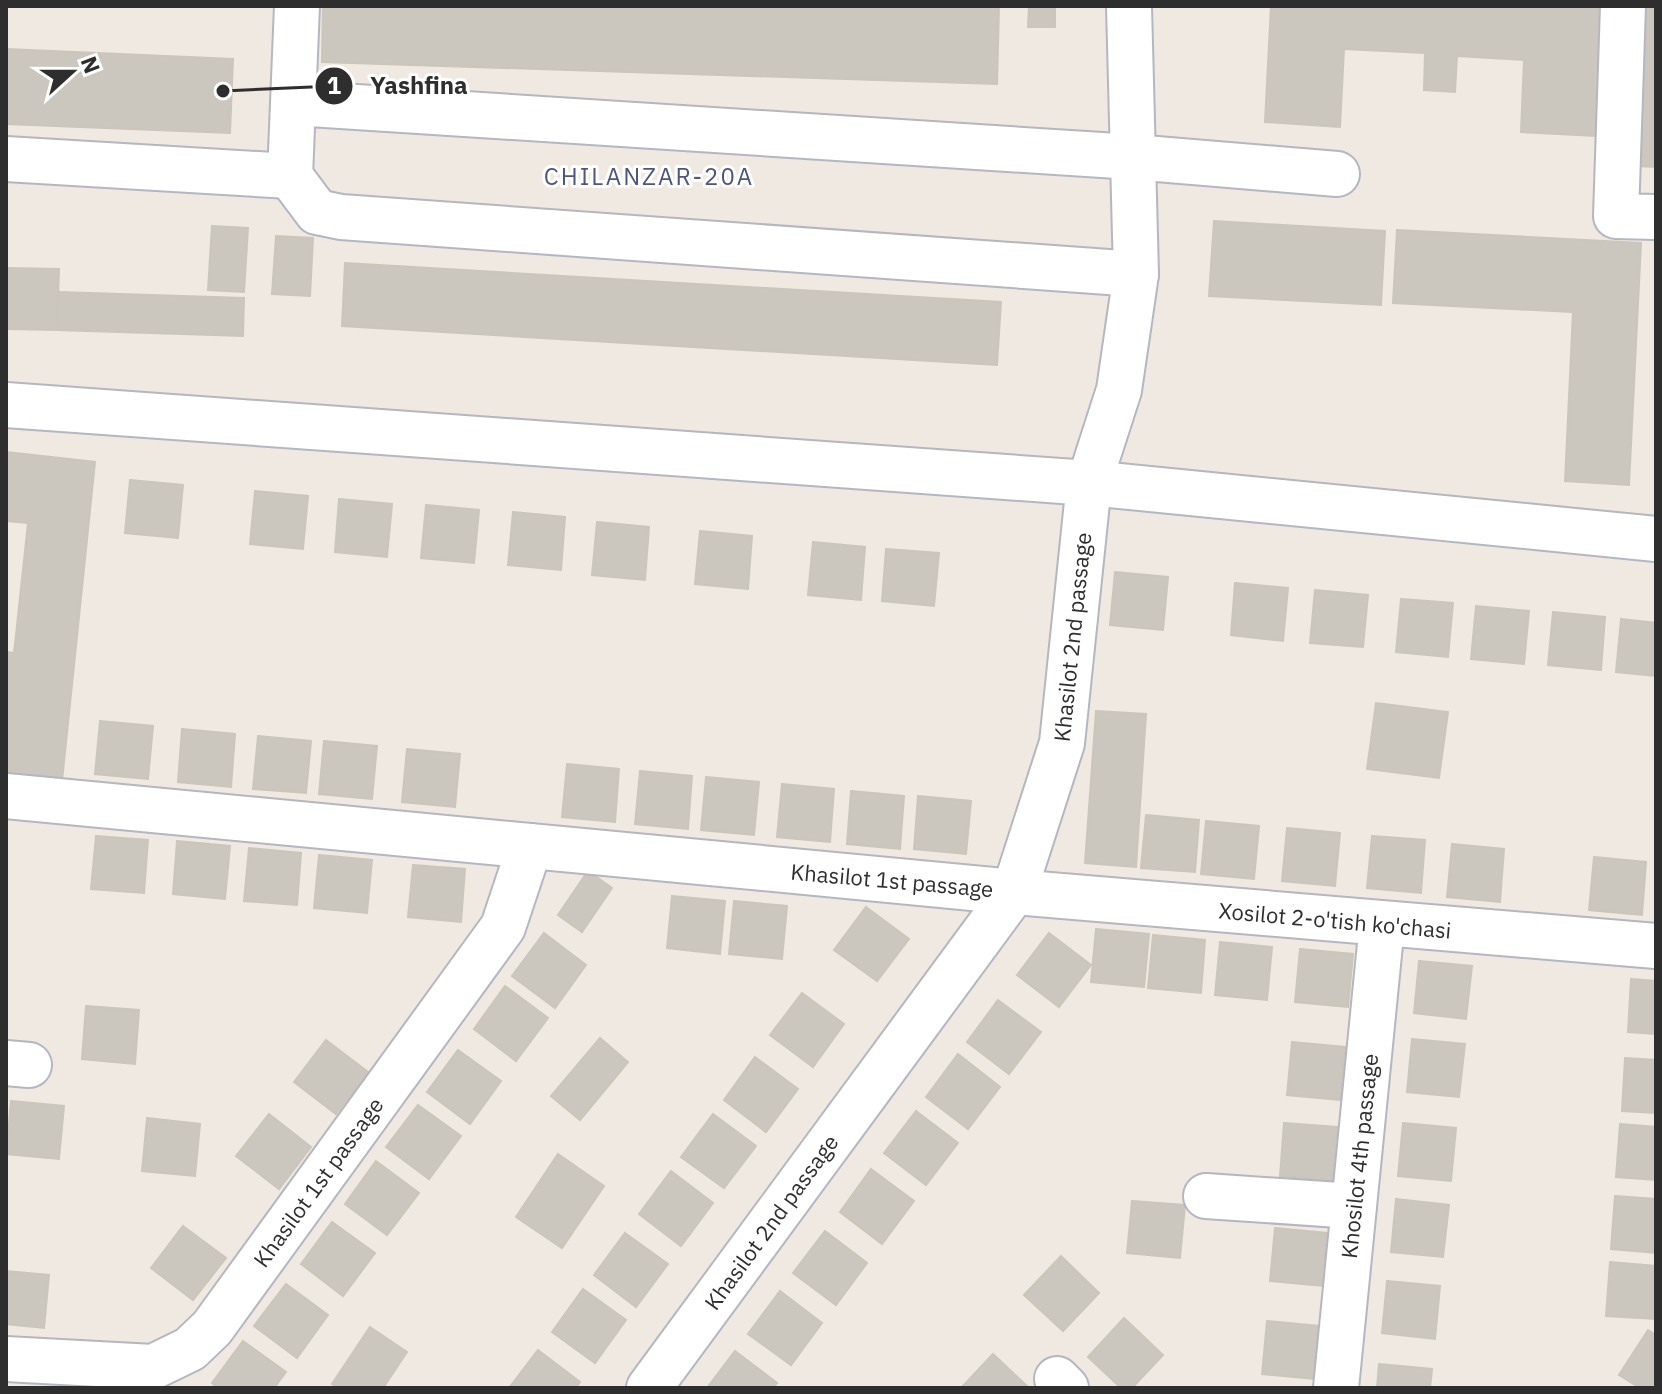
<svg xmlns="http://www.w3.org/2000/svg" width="1662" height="1394" viewBox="0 0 1662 1394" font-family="'IBM Plex Sans',sans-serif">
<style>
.building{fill:#cbc7bf;stroke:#cbc5ba;stroke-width:2}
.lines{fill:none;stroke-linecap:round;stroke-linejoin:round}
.minor-casing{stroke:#b4b7c1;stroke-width:48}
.minor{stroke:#fff;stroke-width:44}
.labels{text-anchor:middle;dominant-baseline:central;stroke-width:6;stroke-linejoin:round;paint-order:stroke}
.street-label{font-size:22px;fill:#2e2e2e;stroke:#fff}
.neighbourhood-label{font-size:24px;letter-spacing:2px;fill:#4d5680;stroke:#fff}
.leader{fill:none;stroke:#2e2e2e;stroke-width:3}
.callout-dot{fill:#2e2e2e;stroke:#fff;stroke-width:3}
.mark-label{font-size:24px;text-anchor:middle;font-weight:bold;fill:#fff}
.callout-label{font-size:24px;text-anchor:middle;font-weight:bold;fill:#2e2e2e;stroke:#fff;stroke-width:6;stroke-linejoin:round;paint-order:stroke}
</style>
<rect width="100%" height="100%" fill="#efe9e1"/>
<g class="building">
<polygon points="323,6 999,6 997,84 322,62"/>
<polygon points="1029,6 1055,6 1055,27 1028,27"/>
<polygon points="1271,6 1603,6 1596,136 1521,132 1524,60 1457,56 1455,92 1424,90 1425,53 1344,49 1340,127 1265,122"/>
<polygon points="1638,6 1656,6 1656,167 1636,166"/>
<polygon points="6,49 233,59 230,133 6,124"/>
<polygon points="1214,221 1385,231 1381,305 1209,296"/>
<polygon points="212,226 248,228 244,292 208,290"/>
<polygon points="1397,230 1641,243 1629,485 1565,481 1573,312 1393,303"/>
<polygon points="276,236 313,238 310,296 272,294"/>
<polygon points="345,263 1001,302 997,365 342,326"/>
<polygon points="6,268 59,269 57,330 6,329"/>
<polygon points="58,292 244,298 243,336 57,330"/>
<polygon points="6,452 95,462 62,781 6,775 6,652 14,653 28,523 6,521"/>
<polygon points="130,480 183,485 178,538 125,533"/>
<polygon points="255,491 308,496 303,549 250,544"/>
<polygon points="339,499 392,504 387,557 335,552"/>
<polygon points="426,505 479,510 474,563 421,558"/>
<polygon points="513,512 565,517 561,570 508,565"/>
<polygon points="597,522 649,527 645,580 592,575"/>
<polygon points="700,531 752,536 748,589 695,584"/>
<polygon points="813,542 865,547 861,600 808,595"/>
<polygon points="886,549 939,553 934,606 882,601"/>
<polygon points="1115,572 1168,577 1163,630 1110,625"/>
<polygon points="1235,583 1288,588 1283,641 1231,635"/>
<polygon points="1315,590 1368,595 1363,647 1310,643"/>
<polygon points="1401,599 1453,603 1448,657 1396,652"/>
<polygon points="1476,606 1529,611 1524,664 1471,659"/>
<polygon points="1553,612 1605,617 1601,670 1548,665"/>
<polygon points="1621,619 1656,623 1656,676 1616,672"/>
<polygon points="1376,703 1448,712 1439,778 1367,769"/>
<polygon points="1096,711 1146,714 1136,867 1085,863"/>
<polygon points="100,721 153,726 148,779 95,774"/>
<polygon points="182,729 235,734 231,787 178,782"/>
<polygon points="258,736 311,741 306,793 253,789"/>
<polygon points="324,741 377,746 372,799 319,794"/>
<polygon points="407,749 460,754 455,807 402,802"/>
<polygon points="567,764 619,769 615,822 562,817"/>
<polygon points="640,771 692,776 688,829 635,824"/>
<polygon points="706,777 759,782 754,835 701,830"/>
<polygon points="782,784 834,789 830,842 777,837"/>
<polygon points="851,791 904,796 900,849 847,844"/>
<polygon points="918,796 971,801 966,854 914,849"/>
<polygon points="1146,815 1199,820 1195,872 1141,868"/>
<polygon points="1206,821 1259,826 1254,879 1201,874"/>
<polygon points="1287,828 1340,833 1335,886 1282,881"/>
<polygon points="96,836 148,840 144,893 91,889"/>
<polygon points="1372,836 1425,840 1421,893 1367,888"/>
<polygon points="177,841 230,846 225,899 173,894"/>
<polygon points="1452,844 1504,849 1500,902 1447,897"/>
<polygon points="249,848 301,853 297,905 244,901"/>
<polygon points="319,855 372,860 367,913 314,908"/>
<polygon points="1594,857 1646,862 1642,915 1589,910"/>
<polygon points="413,865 465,869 461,922 408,917"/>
<polygon points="588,871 612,888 582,932 558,915"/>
<polygon points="672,896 725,901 720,954 667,948"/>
<polygon points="734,901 787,906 782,959 729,954"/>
<polygon points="866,907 909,939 877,981 834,950"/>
<polygon points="1096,929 1149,934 1144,987 1091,982"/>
<polygon points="544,933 586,965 555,1008 512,976"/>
<polygon points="1049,933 1091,965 1059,1007 1017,975"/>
<polygon points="1153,935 1205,940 1201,993 1148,988"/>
<polygon points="1220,942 1272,947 1267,1000 1215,995"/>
<polygon points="1300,949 1353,954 1348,1007 1295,1002"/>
<polygon points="1419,961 1472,966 1466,1019 1414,1013"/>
<polygon points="1631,979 1656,981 1656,1034 1628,1032"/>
<polygon points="505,986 548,1018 516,1061 474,1029"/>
<polygon points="802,993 844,1024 813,1067 770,1035"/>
<polygon points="998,1000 1041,1032 1009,1074 967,1042"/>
<polygon points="86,1006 139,1010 135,1064 82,1059"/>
<polygon points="600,1038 628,1062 580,1120 551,1096"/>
<polygon points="1412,1039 1465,1044 1459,1097 1407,1092"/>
<polygon points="326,1040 368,1072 336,1114 294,1082"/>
<polygon points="1292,1042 1345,1047 1340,1100 1287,1095"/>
<polygon points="458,1050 501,1081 470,1124 427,1092"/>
<polygon points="958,1054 1000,1087 968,1129 926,1097"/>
<polygon points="755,1057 798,1089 766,1132 724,1100"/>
<polygon points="1625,1058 1656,1060 1656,1113 1622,1111"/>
<polygon points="11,1101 64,1106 59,1159 6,1154"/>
<polygon points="418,1105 461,1136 429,1179 386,1147"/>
<polygon points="916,1111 958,1143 926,1185 884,1153"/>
<polygon points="269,1114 311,1147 279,1189 236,1156"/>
<polygon points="713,1114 756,1146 724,1188 681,1157"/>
<polygon points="147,1118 200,1124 195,1176 142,1171"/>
<polygon points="1284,1123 1337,1127 1332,1180 1280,1176"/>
<polygon points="1403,1123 1456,1128 1451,1181 1398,1176"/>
<polygon points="1620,1124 1656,1127 1656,1180 1616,1177"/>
<polygon points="558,1154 604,1186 562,1248 516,1217"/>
<polygon points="376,1161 419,1193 387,1235 345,1204"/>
<polygon points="871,1169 914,1201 882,1244 840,1212"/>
<polygon points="671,1171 713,1203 681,1246 639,1214"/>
<polygon points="1615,1196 1656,1199 1656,1253 1611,1249"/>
<polygon points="1396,1199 1449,1205 1443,1257 1391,1252"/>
<polygon points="1132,1201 1185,1205 1180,1258 1127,1253"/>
<polygon points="332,1222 375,1253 343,1296 301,1264"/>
<polygon points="183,1226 226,1258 193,1300 151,1268"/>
<polygon points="1275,1228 1327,1233 1323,1286 1270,1281"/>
<polygon points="825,1231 867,1263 836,1305 793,1273"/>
<polygon points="625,1233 668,1264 636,1307 594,1275"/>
<polygon points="1061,1256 1099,1293 1063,1331 1024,1295"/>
<polygon points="1610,1262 1656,1266 1656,1319 1606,1316"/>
<polygon points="6,1271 49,1275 44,1328 6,1324"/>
<polygon points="1387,1281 1440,1286 1435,1339 1382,1333"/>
<polygon points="286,1284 328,1315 297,1358 254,1326"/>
<polygon points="583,1289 626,1320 595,1363 552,1332"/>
<polygon points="780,1291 822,1323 791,1365 748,1334"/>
<polygon points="1124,1318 1163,1355 1132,1388 1121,1388 1088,1357"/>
<polygon points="1267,1321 1319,1326 1314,1379 1262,1374"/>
<polygon points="370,1327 407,1352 383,1388 338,1388 332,1384"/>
<polygon points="1648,1330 1656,1335 1656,1388 1640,1388 1619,1375"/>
<polygon points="243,1341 286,1372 274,1388 218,1388 212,1383"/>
<polygon points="538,1350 580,1382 576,1388 509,1388"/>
<polygon points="735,1351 777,1383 773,1388 707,1388"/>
<polygon points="993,1354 1029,1388 961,1388"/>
<polygon points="1379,1364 1432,1369 1430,1388 1377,1388"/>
</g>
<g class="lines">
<g class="minor-casing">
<g id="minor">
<polyline points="1623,6 1616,216 1656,217"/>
<polyline points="294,103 1133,157 1337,174"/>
<polyline points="6,159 290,176 297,6"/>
<polyline points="290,176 317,212 341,217 1136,274"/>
<polyline points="6,405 1089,483 1656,539"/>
<polyline points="6,796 1014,892 1656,946"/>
<polyline points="6,1063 29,1065"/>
<polyline points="1206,1196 1354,1206"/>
<polyline points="6,1359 153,1367 190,1349 212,1328 503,927 530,846"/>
<polyline points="1057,1379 1066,1388"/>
<polyline points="649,1388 1014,892 1062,743 1089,483 1119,390 1136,274 1129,6"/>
<polyline points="1336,1388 1382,924"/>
</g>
</g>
<use href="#minor" class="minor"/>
</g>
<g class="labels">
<g class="street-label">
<text transform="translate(1072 637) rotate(-84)">Khasilot 2nd passage</text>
<text transform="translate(892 880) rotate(5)">Khasilot 1st passage</text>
<text transform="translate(1335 920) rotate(5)">Xosilot 2-o'tish ko'chasi</text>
<text transform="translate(1359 1156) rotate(-84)">Khosilot 4th passage</text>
<text transform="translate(318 1182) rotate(-54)">Khasilot 1st passage</text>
<text transform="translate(771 1222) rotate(-54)">Khasilot 2nd passage</text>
</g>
<g class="neighbourhood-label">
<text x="649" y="176">CHILANZAR-20A</text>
</g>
</g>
<path class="leader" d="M223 91L334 86"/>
<g class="callout-dot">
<circle cx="223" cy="91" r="8"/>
<circle cx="334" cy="86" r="20"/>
</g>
<g class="mark-label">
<text x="334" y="94">1</text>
</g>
<g class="callout-label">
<text x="419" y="94">Yashfina</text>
</g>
<rect width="1662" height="1394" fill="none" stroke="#2e2e2e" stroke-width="16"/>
<g transform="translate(72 72) rotate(69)" stroke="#ffffff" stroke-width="6" paint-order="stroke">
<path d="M0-6L14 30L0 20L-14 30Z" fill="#2e2e2e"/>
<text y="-12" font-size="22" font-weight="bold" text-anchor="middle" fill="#2e2e2e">N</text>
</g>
</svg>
